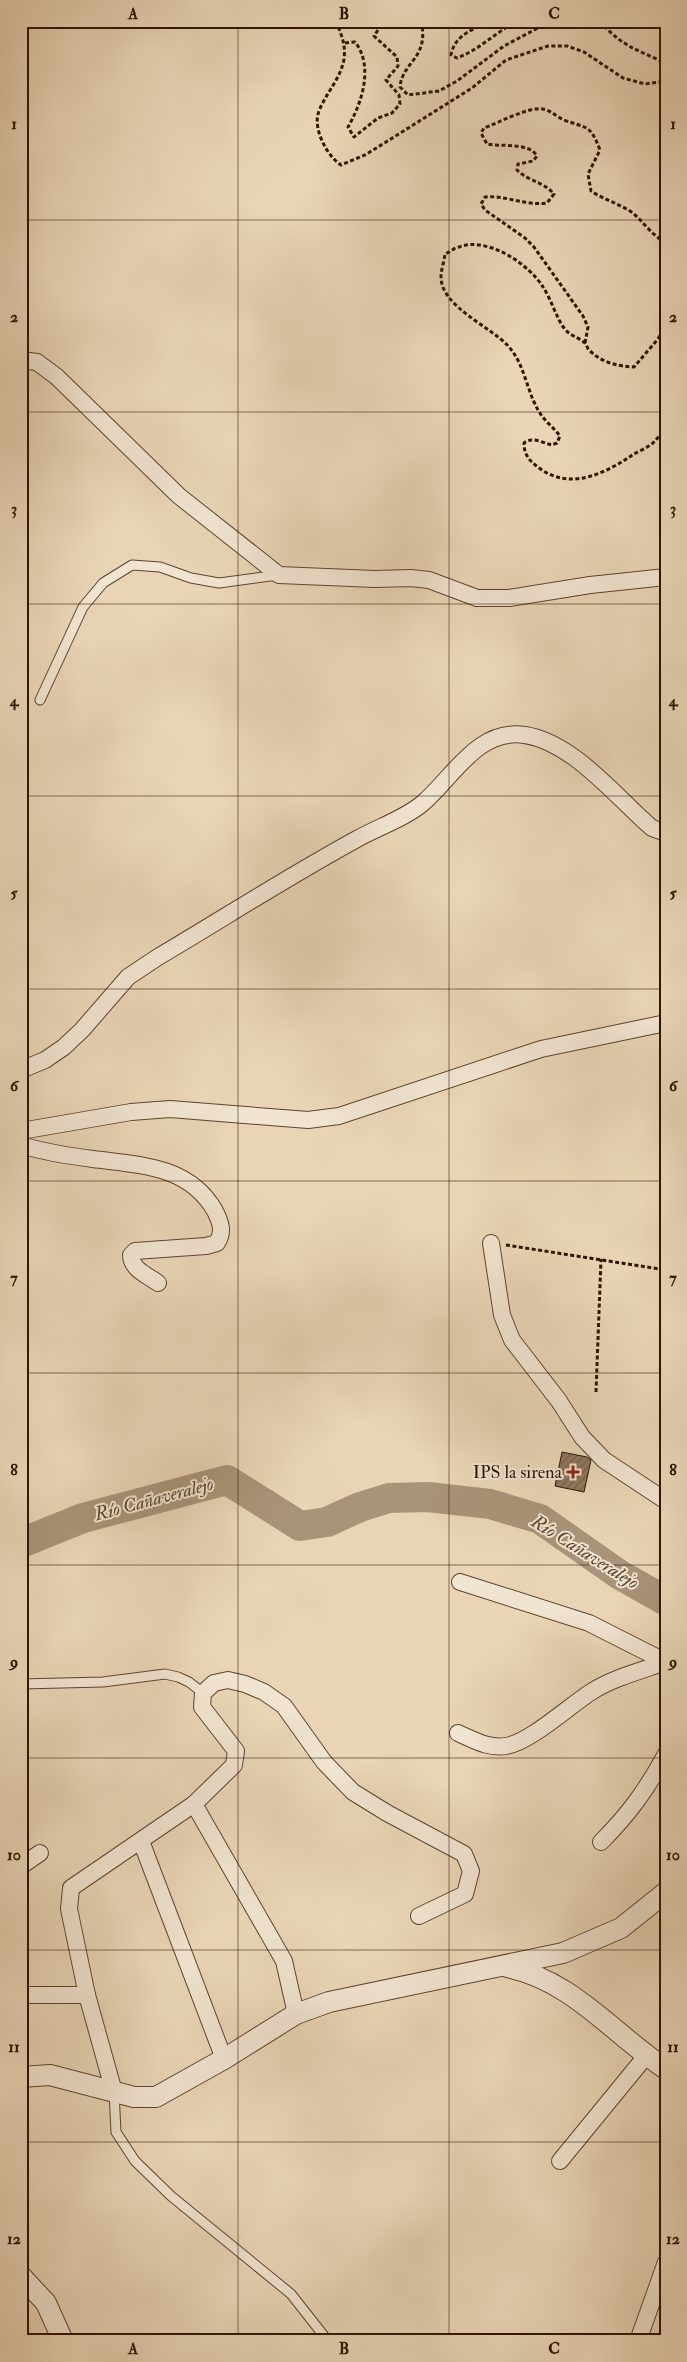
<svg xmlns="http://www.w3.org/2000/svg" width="687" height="2362" viewBox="0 0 687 2362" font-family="'IM FELL Double Pica',serif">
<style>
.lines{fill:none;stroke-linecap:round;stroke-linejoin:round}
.river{stroke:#a99379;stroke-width:30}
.building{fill:url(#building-hatch);stroke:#2e1302}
.service-casing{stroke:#5d442f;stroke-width:11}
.minor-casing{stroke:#5d442f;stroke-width:18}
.tertiary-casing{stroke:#5d442f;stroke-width:22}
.path{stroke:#2e1302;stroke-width:3;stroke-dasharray:4 2.5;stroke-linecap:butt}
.service{stroke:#f1e4d0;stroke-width:9}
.minor{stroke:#f1e4d0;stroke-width:16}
.tertiary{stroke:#f1e4d0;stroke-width:20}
.grid{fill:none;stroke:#2e1302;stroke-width:1;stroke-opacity:0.55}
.poi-dot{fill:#8f2418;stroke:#f1e4d0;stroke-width:2}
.labels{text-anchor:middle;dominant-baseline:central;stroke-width:4;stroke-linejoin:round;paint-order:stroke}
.poi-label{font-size:18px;fill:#2e1302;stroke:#f1e4d0;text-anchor:end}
.water-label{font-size:19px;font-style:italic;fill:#5f4632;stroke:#f1e4d0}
.neatline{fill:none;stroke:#2e1302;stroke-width:2}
.grid-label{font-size:16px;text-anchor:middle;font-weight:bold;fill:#2e1302}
</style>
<defs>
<pattern id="building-hatch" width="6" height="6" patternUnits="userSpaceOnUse" patternTransform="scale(1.25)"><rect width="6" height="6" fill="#8f7860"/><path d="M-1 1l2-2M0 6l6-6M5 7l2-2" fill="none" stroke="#75614d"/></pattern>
</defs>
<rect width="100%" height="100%" fill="#e9d5b6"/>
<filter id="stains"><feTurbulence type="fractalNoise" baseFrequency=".004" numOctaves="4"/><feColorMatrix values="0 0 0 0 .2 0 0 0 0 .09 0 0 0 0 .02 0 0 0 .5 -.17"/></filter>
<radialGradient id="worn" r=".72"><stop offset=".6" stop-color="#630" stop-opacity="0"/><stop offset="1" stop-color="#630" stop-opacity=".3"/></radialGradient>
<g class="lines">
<polyline class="river" points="21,1543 83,1518 227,1480 300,1526 327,1522 360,1507 389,1498 428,1497 490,1504 540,1519 620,1575 666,1601"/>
</g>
<polygon class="building" points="562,1452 587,1457 591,1460 584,1492 555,1486"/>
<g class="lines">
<g class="service-casing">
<g id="service">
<polyline points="40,700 83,607 103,583 132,565 160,567 191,578 219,583 278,575"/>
<polyline points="21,1684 103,1682 165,1674 178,1677 189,1682 203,1693"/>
<polyline points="114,2092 116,2132 135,2161 171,2196 291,2294 328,2341"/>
</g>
</g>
<g class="minor-casing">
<g id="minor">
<polyline points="21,360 37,362 57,377 179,496 279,575 375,579 411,578 429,580 477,598 509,598 590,585 666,577"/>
<path d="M21 1070 45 1060 64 1047 82 1030 128 977 158 957C224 918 289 876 357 839 378 827 404 819 423 803 454 776 478 728 525 735 574 743 616 797 652 828L666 833"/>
<polyline points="21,1131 131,1112 170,1109 308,1120 339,1116 541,1049 666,1023"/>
<path d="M21 1145C44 1152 69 1156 93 1159 139 1165 189 1165 215 1211 221 1223 224 1232 217 1243L206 1246 135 1251 131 1255C131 1269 147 1275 158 1283"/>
<polyline points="491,1243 502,1315 512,1340 559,1401 582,1437 604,1460 666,1501"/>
<polyline points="460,1582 589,1623 666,1662"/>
<path d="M458 1733C474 1740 489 1749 506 1746 530 1742 568 1707 591 1692 613 1678 640 1671 666 1662"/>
<polyline points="194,1804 284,1961 296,2014"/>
<polyline points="141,1841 224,2059"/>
<path d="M601 1842C629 1814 647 1789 666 1754"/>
<polyline points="21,1866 40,1853"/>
<polyline points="21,1995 87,1995"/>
<polyline points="114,2092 87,1995 69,1909 71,1888 194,1804 234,1765 236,1751 202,1707 203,1693 214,1683 228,1680 245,1684 264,1692 284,1706 324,1762 353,1792 387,1813 464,1854 471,1871 465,1894 419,1916"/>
<polyline points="560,2161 646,2056"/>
<polyline points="638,2341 666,2262"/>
</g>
</g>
<g class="tertiary-casing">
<g id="tertiary">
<path d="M507 1967C572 1980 613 2034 666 2069"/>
<polyline points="21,2077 50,2075 134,2097 156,2097 224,2059 296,2014 329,2002 563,1953 621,1928 666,1892"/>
<polyline points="21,2276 46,2303 63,2341"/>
</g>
</g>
<g class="path">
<path d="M336 21C341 34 346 44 344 59 341 78 326 93 319 111 312 128 327 156 341 165L365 155 386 142 472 88 506 60 548 46H567L584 52 623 78 645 84 666 81"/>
<path d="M421 21C430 58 402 62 400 87L408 95 439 91 457 81 504 46 551 21"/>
<path d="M491 21C474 29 455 34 451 55L457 58C479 50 496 32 517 21"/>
<path d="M600 21C621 46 637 50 666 63"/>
<path d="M345 43 355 42C374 66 362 103 348 127L354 137 378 118 392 113 400 104 399 95 386 80 398 66 397 57 374 36 384 21"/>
<path d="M666 324 658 339 634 367C617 366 602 363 589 350 587 348 587 345 585 343 578 337 570 336 564 328 557 319 551 299 543 287 529 264 487 236 459 247 454 248 450 252 445 254 444 262 441 270 441 277 441 307 492 327 509 347 526 366 527 396 542 416 547 423 554 428 560 436L557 443 552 445C543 443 532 436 524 443 524 457 532 463 542 470 572 490 605 473 631 456 638 451 648 448 654 442 658 438 662 432 666 427"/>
<path d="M585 343 588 327 583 316 534 247 525 238 485 210 481 204 485 197C506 195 525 206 547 203L554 194C544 182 528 181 517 170L518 164 533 161 537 156C529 142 501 147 487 144L481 133 484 128C498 123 530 106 543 109 552 111 557 117 564 120 588 129 590 124 600 150L588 174 591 191C603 199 617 203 630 211 643 220 651 236 666 242"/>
<polyline points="506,1245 666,1270"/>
<polyline points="596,1392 601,1259"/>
</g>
<use href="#service" class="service"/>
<use href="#minor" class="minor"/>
<use href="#tertiary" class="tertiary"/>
</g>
<path class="grid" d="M238 21V2341M449 21V2341M21 220H666M21 412H666M21 604H666M21 796H666M21 989H666M21 1181H666M21 1373H666M21 1565H666M21 1758H666M21 1950H666M21 2142H666"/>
<path class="poi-dot" d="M570.5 1464.5h5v5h5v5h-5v5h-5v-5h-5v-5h5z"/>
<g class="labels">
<g class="poi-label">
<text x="562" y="1472">IPS la sirena</text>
</g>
<g class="water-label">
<text transform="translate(154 1499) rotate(-15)">Río Cañaveralejo</text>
<text transform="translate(585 1552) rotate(32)">Río Cañaveralejo</text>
</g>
</g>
<rect width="687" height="2362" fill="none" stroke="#e9d5b6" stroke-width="55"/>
<rect x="28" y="28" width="632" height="2306" class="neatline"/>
<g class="grid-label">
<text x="133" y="19">A</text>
<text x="344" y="19">B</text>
<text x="554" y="19">C</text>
<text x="14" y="129">1</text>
<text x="673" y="129">1</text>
<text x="14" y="322">2</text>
<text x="673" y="322">2</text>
<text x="14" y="514">3</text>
<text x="673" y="514">3</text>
<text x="14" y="706">4</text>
<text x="673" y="706">4</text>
<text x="14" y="898">5</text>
<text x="673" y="898">5</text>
<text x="14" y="1091">6</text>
<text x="673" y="1091">6</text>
<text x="14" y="1283">7</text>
<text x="673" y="1283">7</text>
<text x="14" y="1475">8</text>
<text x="673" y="1475">8</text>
<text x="14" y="1667">9</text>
<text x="673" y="1667">9</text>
<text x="14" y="1860">10</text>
<text x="673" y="1860">10</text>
<text x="14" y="2052">11</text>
<text x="673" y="2052">11</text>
<text x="14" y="2244">12</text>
<text x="673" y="2244">12</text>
<text x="133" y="2354">A</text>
<text x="344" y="2354">B</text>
<text x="554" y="2354">C</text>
</g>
<rect width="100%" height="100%" filter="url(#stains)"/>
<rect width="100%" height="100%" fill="url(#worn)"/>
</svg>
